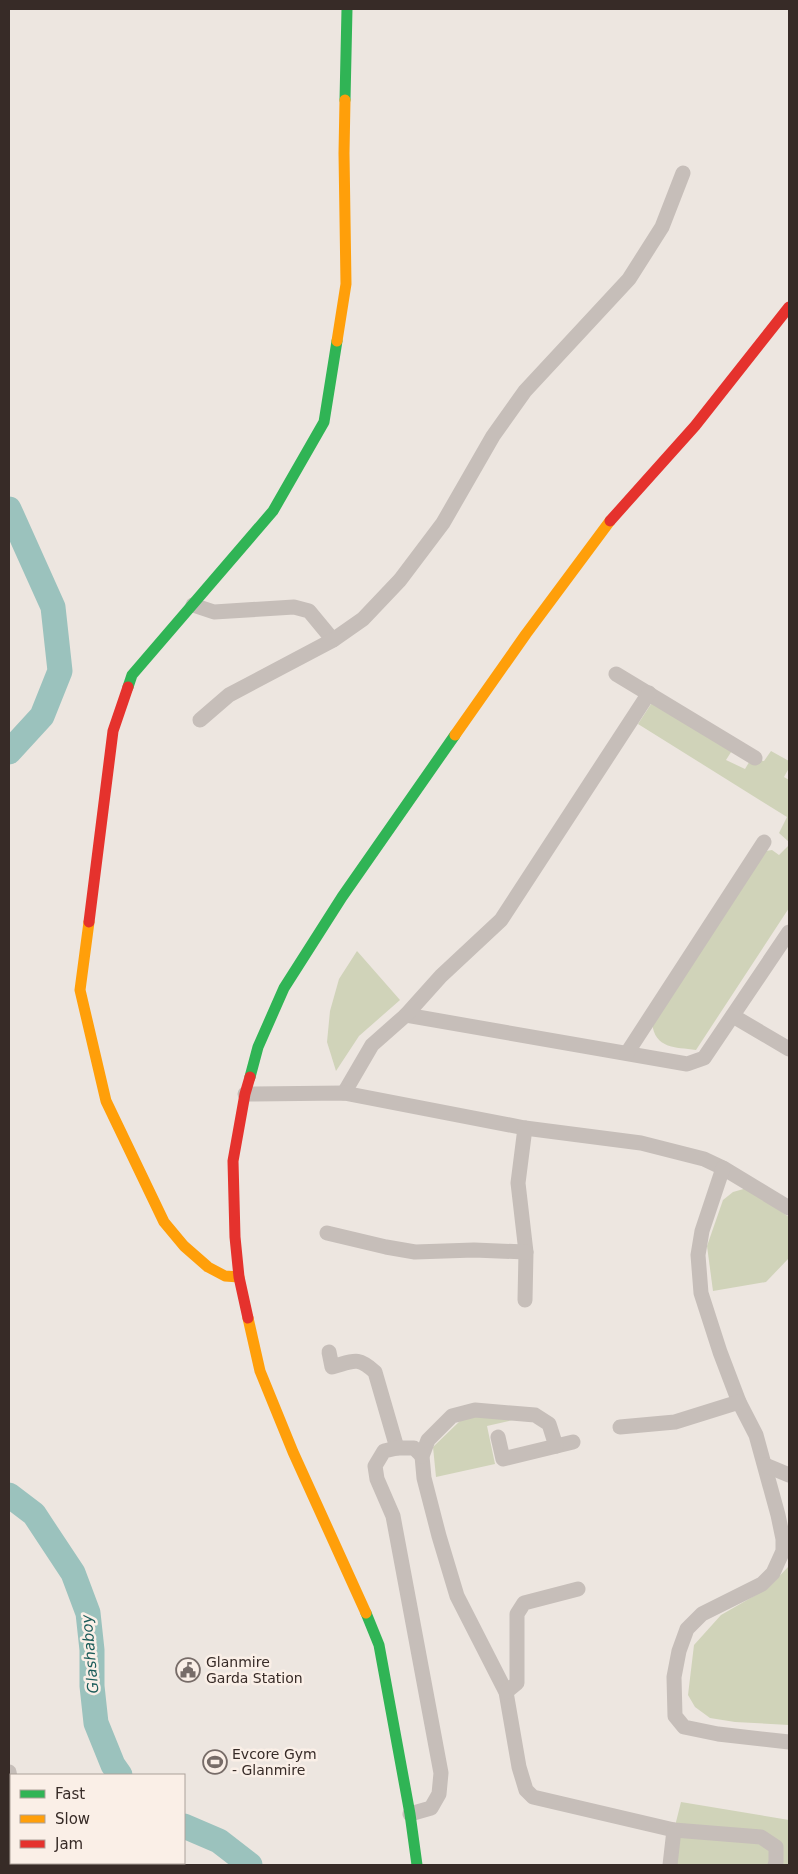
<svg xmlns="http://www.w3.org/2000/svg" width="798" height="1874" viewBox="0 0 798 1874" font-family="'DejaVu Sans',sans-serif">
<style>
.green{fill:#d0d3b9}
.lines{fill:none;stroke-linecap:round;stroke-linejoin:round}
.river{stroke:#9bc2bd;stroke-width:25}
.street{stroke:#c6beb9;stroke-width:15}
.fast{stroke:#30b455;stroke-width:11}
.slow{stroke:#ff9f0a;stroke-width:11}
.jam{stroke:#e5322d;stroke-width:11}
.labels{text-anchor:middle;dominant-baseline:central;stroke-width:5;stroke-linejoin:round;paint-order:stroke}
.poi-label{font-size:14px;fill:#372b27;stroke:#faefe7;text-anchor:start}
.water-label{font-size:15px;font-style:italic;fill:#1a5b59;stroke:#faefe7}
</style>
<rect width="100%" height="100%" fill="#ede6e0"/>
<g class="green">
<polygon points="653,701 733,749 726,760 745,769 751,759 764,761 771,751 789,761 789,768 784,777 789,780 789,842 779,833 787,817 638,724"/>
<path d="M789 845V908L696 1050C675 1047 655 1049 652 1023L766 851 772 850 779 855Z"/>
<polygon points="357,951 400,1000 359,1036 336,1071 327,1042 330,1011 339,979"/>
<polygon points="747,1188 789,1217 789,1258 766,1282 713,1291 707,1246 723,1200 733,1192"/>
<polygon points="473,1415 517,1419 487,1426 495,1464 436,1477 433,1447 461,1420"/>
<polygon points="789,1566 789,1725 735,1722 710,1718 695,1707 688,1695 694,1645 721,1615 768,1588"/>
<polygon points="681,1802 789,1820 789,1865 674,1865 674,1830"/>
</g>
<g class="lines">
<g class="river">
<polyline points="9,509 53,607 60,671 42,716 9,752"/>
<polyline points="9,1495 34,1514 73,1573 88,1613 92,1650 92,1686 96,1723 113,1765 120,1775"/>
<polyline points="184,1826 219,1841 250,1865"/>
</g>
<g class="street">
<polyline points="193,605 214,612 294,607 309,611 333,640"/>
<polyline points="616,674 755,758"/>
<polyline points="200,720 229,695 333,640 363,619 400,580 443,523 493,436 525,391 629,279 662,227 683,173"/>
<polyline points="406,1015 687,1064 704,1058 789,932"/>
<polyline points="733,1016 789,1049"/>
<polyline points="627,1053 764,842"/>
<polyline points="344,1093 372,1045 406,1015 441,976 501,920 649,693"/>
<polyline points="245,1094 344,1093 525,1128 641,1143 704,1159 723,1168 789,1208"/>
<polyline points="525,1128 518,1183 526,1252 525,1300"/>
<polyline points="723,1168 702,1231 698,1255 701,1293 720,1352 739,1402 756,1435 778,1515 783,1539 783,1551 773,1573 762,1584 702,1614 687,1629 679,1651 674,1677 675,1716 684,1727 718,1734 789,1742"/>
<polyline points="327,1233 386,1247 415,1252 474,1250 526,1252"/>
<path d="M329 1352 332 1367C354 1361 357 1356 375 1372L397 1448"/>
<polyline points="620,1427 675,1422 739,1402"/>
<polyline points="498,1437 503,1459 573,1442"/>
<polyline points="556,1446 549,1424 535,1415 475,1410 452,1416 428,1440 422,1456 424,1478 439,1536 457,1596 506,1692 519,1767 526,1790 533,1797 674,1830 761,1837 776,1847 776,1862 775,1865"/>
<polyline points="765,1465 789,1475"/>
<polyline points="506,1692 517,1683 517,1614 524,1603 578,1589"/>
<polyline points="9,1772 11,1783"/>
<polyline points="9,1803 11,1803"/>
<polyline points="410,1814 431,1808 439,1794 441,1773 393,1516 377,1479 375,1466 384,1451 397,1448 414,1448 422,1456"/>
<polyline points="30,1863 31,1865"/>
<polyline points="670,1865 674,1830"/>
</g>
<g class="fast">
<polyline points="345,100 347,9"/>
<polyline points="128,687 132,675 273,511 324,422 337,341"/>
<polyline points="250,1077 258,1047 284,988 342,897 455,735"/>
<polyline points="366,1613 379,1645 410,1814 417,1865"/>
</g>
<g class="slow">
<polyline points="337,341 346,284 344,153 345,100"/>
<polyline points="455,735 526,634 610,521"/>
<polyline points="89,922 80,990 106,1101 164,1222 184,1246 208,1267 225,1276 239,1277"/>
<polyline points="248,1318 260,1371 293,1452 366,1613"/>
</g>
<g class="jam">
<polyline points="610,521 695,426 789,307"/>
<polyline points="89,922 113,731 128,687"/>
<polyline points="248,1318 239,1277 235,1237 233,1161 245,1094 250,1077"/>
</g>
</g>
<defs>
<g id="civic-ring" transform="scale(1.25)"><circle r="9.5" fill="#faefe7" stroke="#776c68" stroke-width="1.5"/><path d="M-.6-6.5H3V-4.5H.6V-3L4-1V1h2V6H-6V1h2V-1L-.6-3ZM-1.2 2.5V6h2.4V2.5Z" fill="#776c68"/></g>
<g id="stadium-ring" transform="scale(1.25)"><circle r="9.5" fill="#faefe7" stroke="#776c68" stroke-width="1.5"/><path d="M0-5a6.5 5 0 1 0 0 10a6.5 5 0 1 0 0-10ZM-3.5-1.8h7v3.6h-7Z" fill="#776c68"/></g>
</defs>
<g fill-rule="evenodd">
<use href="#civic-ring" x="188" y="1670"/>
<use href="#stadium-ring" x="215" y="1762"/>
</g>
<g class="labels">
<g class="poi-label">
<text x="206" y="1662">Glanmire<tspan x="206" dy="16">Garda Station</tspan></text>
<text x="232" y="1754">Evcore Gym<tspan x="232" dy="16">- Glanmire</tspan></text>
</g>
<g class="water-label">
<text transform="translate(90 1654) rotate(-95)">Glashaboy</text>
</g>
</g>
<rect width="798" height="1874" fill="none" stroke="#372b27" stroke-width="20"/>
<rect x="10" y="1774" width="175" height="90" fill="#faefe7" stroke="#aca19a"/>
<rect x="20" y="1790" width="25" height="8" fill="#30b455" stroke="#aca19a"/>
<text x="55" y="1799" font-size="15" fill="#372b27">Fast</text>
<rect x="20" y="1815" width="25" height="8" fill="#ff9f0a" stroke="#aca19a"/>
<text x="55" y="1824" font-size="15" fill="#372b27">Slow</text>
<rect x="20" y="1840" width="25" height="8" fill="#e5322d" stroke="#aca19a"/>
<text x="55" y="1849" font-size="15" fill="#372b27">Jam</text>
</svg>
